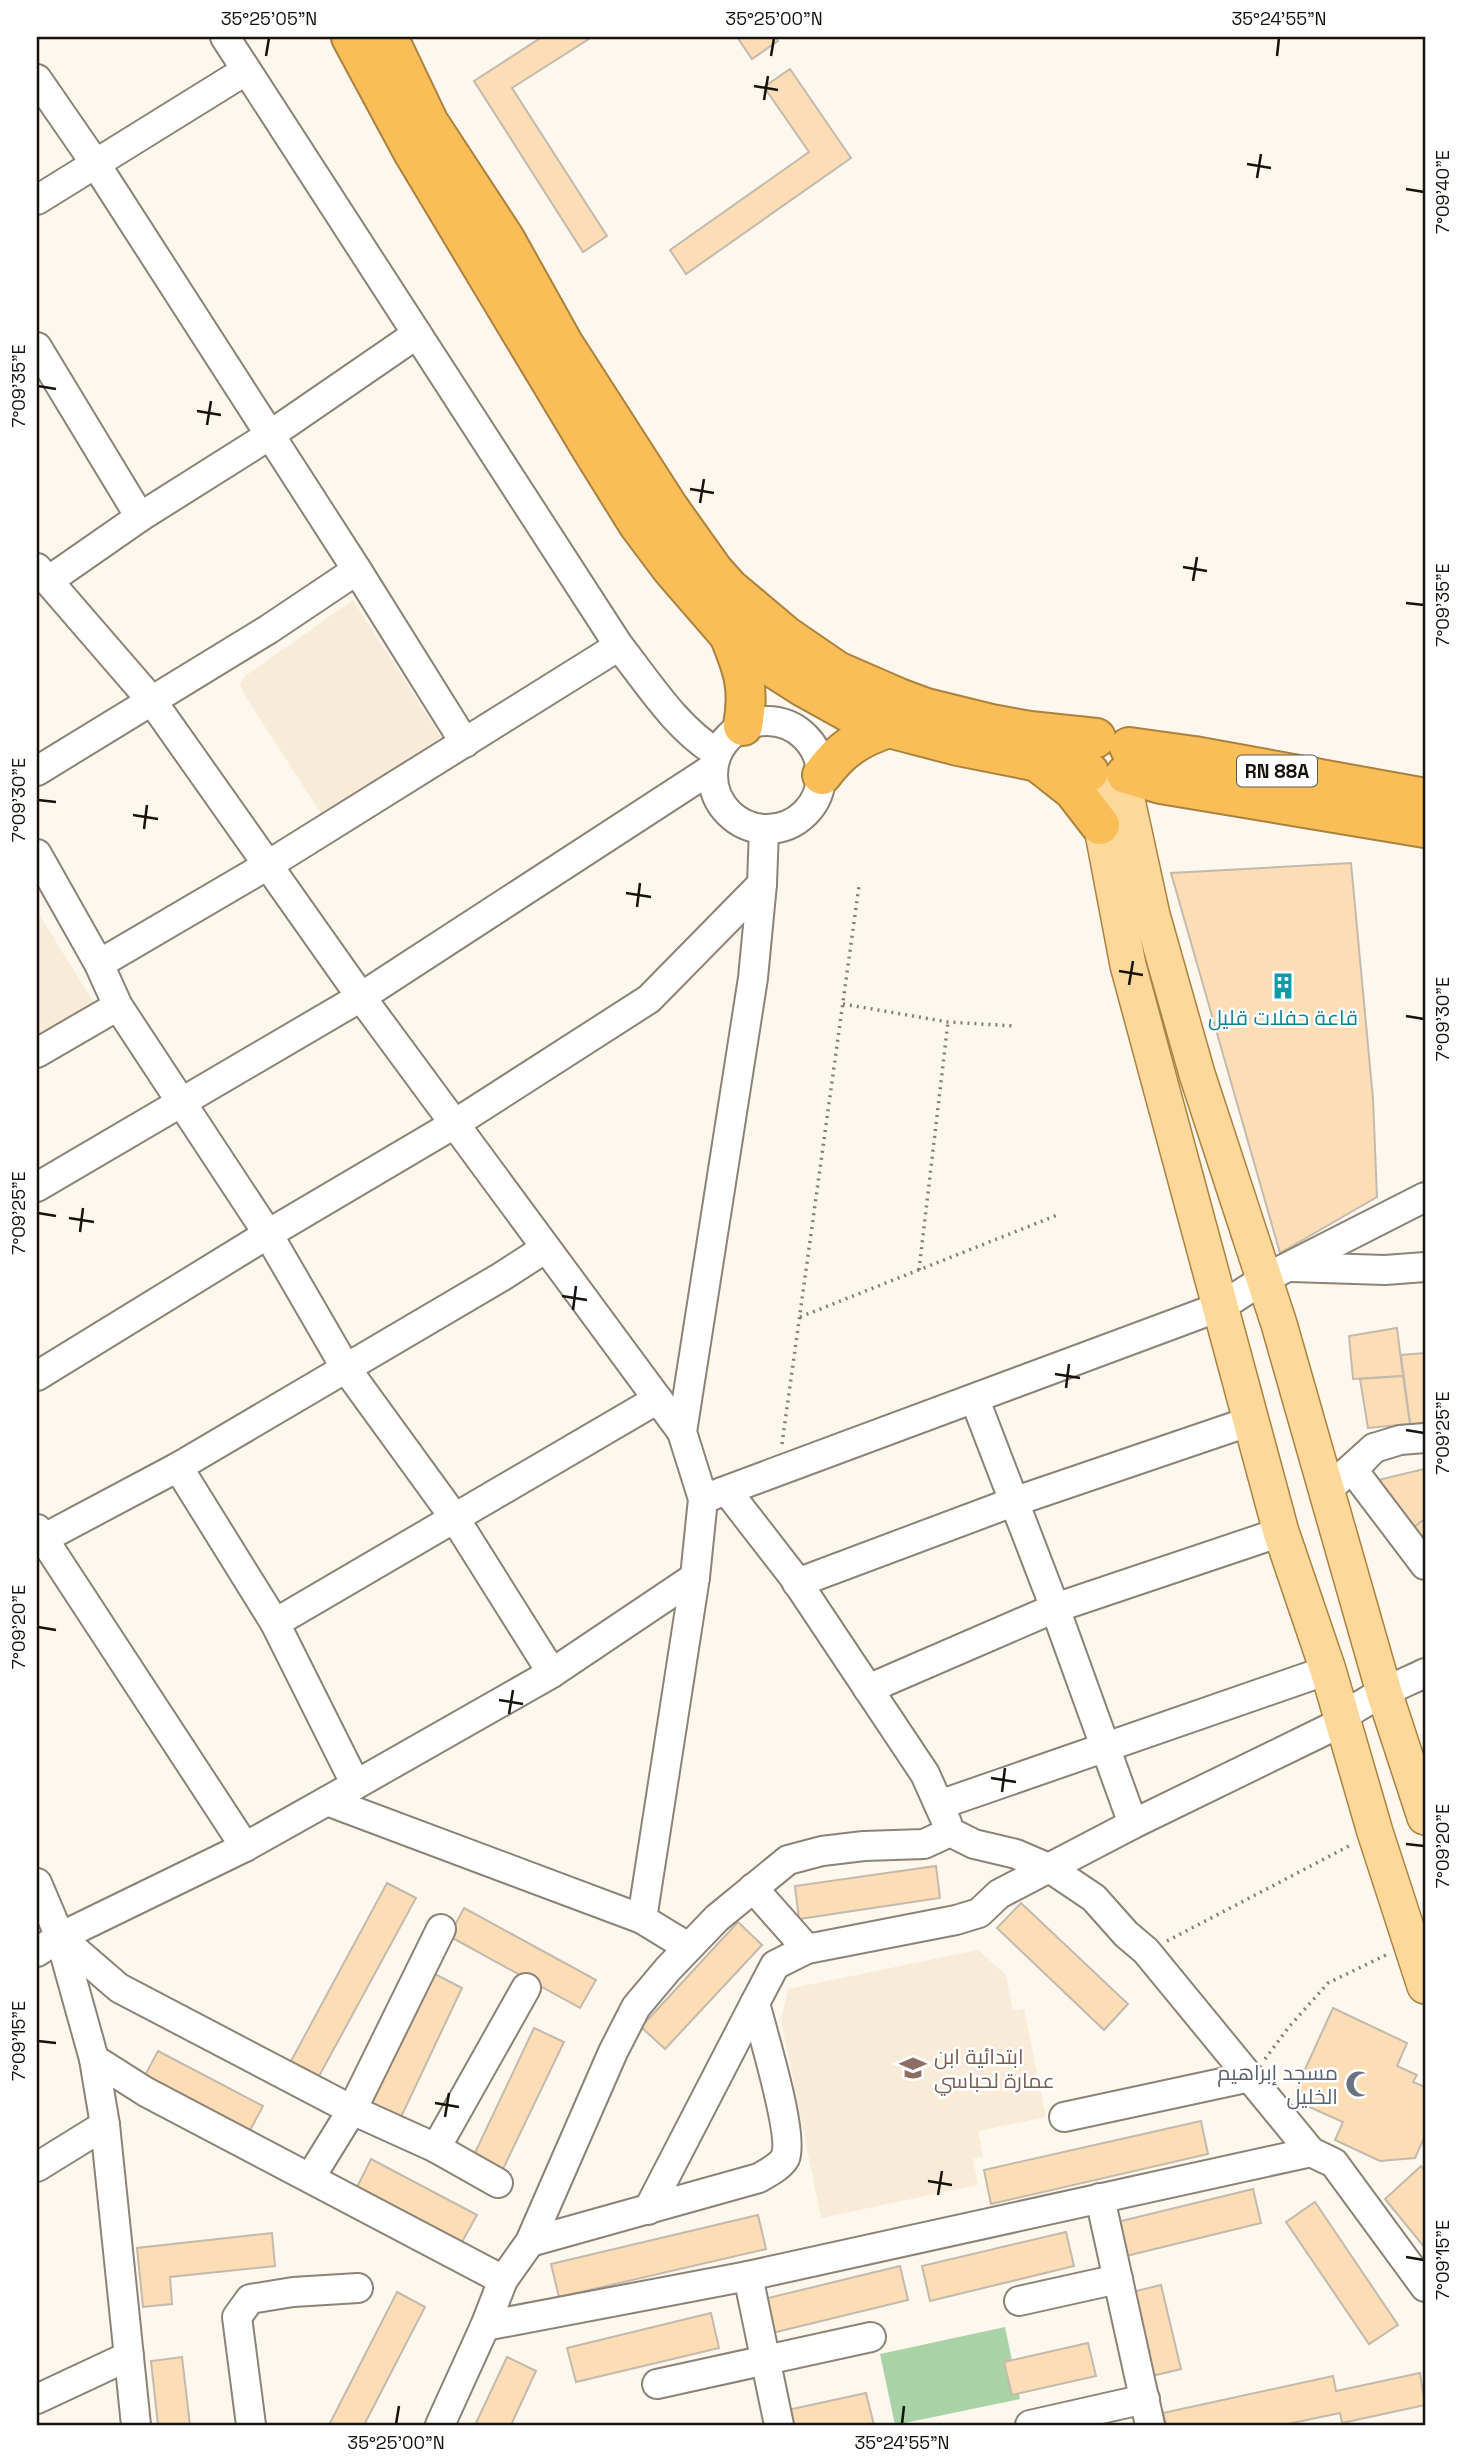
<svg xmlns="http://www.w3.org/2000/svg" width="1462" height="2462" viewBox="0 0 1462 2462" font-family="'Space Grotesk',Cairo,sans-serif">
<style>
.education{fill:#f8ecd8}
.green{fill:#aad2a7}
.building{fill:#fcddb6;stroke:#c4baac;stroke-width:2}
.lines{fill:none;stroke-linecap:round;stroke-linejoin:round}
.minor-casing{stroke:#8c8276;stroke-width:32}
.major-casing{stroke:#aa823e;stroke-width:38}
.highway-casing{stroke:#aa823e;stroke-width:42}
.path{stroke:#837f78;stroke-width:3.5;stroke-dasharray:2 5;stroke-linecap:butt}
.minor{stroke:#fff;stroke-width:28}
.major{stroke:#fcd89b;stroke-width:35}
.highway{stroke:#fabe58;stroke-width:38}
.ticks{fill:none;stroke:#16130e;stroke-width:2.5}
.labels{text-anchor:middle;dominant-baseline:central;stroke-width:5;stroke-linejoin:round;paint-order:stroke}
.shield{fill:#fff;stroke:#5c5a56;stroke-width:2}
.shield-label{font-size:19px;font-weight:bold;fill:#16130e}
.culture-label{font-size:21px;fill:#0d838f;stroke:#fff}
.education-label{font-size:21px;fill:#785e54;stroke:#fff;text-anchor:start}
.worship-label{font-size:21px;fill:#5b616d;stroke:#fff;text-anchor:end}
.neatline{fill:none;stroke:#16130e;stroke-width:2.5}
.ticks-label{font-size:18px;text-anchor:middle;fill:#16130e}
</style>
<rect width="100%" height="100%" fill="#fdf7ee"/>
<g class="education">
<polygon points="353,600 441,737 322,815 244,694 240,685 245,676"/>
<polygon points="37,911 94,1003 37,1038"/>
<polygon points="978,1950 1006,1975 1013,2011 1024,2009 1046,2117 978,2131 983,2157 973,2159 978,2185 821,2218 781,2020 788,1989"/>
</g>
<polygon class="green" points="1005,2327 1020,2399 895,2425 880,2354"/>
<g class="building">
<polygon points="542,37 592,37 512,88 607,236 583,252 474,81"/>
<polygon points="737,37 775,37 778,41 752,59"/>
<polygon points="790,69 851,158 686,274 670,250 809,152 764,87"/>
<polygon points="1351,863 1373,1099 1377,1197 1280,1253 1171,873"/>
<polygon points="1397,1328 1403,1376 1353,1379 1349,1336"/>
<polygon points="1425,1353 1425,1423 1410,1424 1401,1355"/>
<polygon points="1403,1376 1410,1424 1368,1428 1360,1379"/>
<polygon points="1424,1469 1425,1519 1414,1527 1378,1480"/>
<polygon points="1425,1519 1425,1542 1414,1527"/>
<polygon points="936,1866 940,1898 799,1919 795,1886"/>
<polygon points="387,1883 416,1898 318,2078 290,2063"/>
<polygon points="1021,1903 1128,2004 1104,2030 997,1928"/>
<polygon points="464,1908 596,1980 580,2008 449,1936"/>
<polygon points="738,1922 762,1945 665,2049 641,2027"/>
<polygon points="433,1973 462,1988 401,2117 371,2103"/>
<polygon points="1333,2008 1407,2043 1397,2066 1417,2075 1413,2082 1425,2087 1425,2136 1415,2158 1380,2161 1335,2140 1343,2122 1307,2106 1312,2096 1296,2089"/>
<polygon points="534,2028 564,2042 502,2171 473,2157"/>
<polygon points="158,2051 263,2106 248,2134 143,2079"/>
<polygon points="1201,2121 1208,2154 991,2204 984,2170"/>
<polygon points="371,2159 477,2215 462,2242 357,2187"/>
<polygon points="1421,2166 1425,2171 1425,2248 1385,2199"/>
<polygon points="1253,2189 1261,2223 1118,2258 1109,2224"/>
<polygon points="1315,2202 1398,2325 1369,2344 1286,2222"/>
<polygon points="758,2215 766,2249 559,2297 551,2264"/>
<polygon points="1066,2232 1074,2266 930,2301 922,2266"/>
<polygon points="272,2233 275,2266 170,2277 172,2304 143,2307 137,2248"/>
<polygon points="900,2266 908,2300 764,2335 756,2301"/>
<polygon points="1161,2285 1181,2369 1148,2377 1128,2293"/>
<polygon points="397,2292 425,2307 364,2425 329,2425"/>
<polygon points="711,2313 719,2348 576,2382 567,2348"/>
<polygon points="1088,2343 1096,2376 1012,2395 1004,2362"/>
<polygon points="182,2357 190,2425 158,2425 151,2361"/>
<polygon points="507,2357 536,2371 511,2425 475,2425"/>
<polygon points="1420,2373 1425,2405 1342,2423 1340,2413 1283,2425 1166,2425 1163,2413 1333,2376 1336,2391"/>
<polygon points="866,2393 874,2425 786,2425 783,2411"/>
</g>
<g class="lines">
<g class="minor-casing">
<g id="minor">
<path d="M225 37 619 646C649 684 676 728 717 753"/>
<polyline points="37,79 95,163 357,570 465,743"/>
<polyline points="37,200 245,71"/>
<polyline points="37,347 140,517"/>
<polyline points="37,568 152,701 361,997 682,1432"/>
<polyline points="48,581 140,517 270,435 417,334"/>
<circle cx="767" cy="775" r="54"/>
<polyline points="37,771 269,629 357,570"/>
<polyline points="37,854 99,964 118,1006 268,1234 345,1367 454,1517 552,1673"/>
<polyline points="99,964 268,865 619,646"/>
<polyline points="37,1053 118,1006"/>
<polyline points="37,1187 361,997 713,768"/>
<polyline points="1292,1267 1385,1270 1425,1267"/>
<polyline points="37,1376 268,1234 456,1123 649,999 762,884"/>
<polyline points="975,1400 1055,1608 1133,1824"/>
<polyline points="1374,1448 1400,1440 1425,1438"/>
<polyline points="178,1467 275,1623 355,1783"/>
<polyline points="727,1491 793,1576 925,1774 947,1823"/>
<polyline points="1326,1491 1374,1448 1353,1470 1425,1565"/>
<polyline points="703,1499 1222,1306 1264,1279 1425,1197"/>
<polyline points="37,1529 245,1847"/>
<polyline points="37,1542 178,1467 501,1277 546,1248"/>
<polyline points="797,1583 1013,1502 1251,1421"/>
<polyline points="275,1623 658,1399"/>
<polyline points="868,1689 1055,1608 1281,1532"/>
<polyline points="327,1801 642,1919 695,1577"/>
<polyline points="939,1805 1328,1670"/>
<polyline points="37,1883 60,1937 119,1988 352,2110 436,2148 498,2183"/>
<polyline points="753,1888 807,1949"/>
<polyline points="642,1919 688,1947"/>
<polyline points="37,1952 60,1937"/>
<polyline points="94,2059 146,2092 503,2280"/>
<polyline points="1064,2117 1250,2077"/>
<polyline points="436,2148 526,1988"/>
<polyline points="37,2167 105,2125"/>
<polyline points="310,2178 352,2110 441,1929"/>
<polyline points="1100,2198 1150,2425"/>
<polyline points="648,2210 755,2003"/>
<path d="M530 2242 759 2178C767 2173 780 2167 785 2158 795 2137 762 2031 755 2003L775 1965 807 1949 956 1920 979 1913 999 1894 1133 1824 1332 1727C1357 1702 1394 1688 1425 1673"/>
<polyline points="748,2276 779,2425"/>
<polyline points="1019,2301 1118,2279"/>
<polyline points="485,2326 748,2276 1311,2152"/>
<polyline points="657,2384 871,2337"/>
<polyline points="37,2399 129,2356"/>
<polyline points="136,2425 105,2125 94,2059 60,1937 245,1847 327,1801 552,1673 695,1577 703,1499 682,1432 753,978 762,884 764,829"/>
<polyline points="251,2425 237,2317 250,2299 293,2292 358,2288"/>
<polyline points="440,2425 485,2326 503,2280 530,2242 613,2052 636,2007 668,1969 717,1918 788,1860 822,1851 864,1846 924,1844 950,1832 974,1844 1016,1854 1051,1869 1094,1898 1126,1934 1146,1951 1311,2152 1334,2163 1425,2287"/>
<polyline points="1030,2425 1145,2399"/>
</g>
</g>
<g class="major-casing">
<g id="major">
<polyline points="1122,777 1152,915 1197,1074 1279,1324 1384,1692 1425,1817"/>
<polyline points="1096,796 1128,965 1281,1532 1328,1670 1375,1832 1425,1986"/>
</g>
</g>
<g class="highway-casing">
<g id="highway">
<polyline points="351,37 413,152 592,450 638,524 671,568 729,635 761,660 805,688 850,713 889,728 958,746 1089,772"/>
<polyline points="388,37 429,123 505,239 563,343 669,508 713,570 729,588 786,636 837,671 899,698 926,708 991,724 1030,731 1096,738"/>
<path d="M729 635C743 669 750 688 743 726"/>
<polyline points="1129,747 1194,756 1425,798"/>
<polyline points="1040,764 1073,790 1100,825"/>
<polyline points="1126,774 1161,784 1425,828"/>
<path d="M822 775C840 750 860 737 889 728"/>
</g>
</g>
<g class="path">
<polyline points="843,1004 948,1022 1014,1026"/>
<polyline points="919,1270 948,1022"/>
<polyline points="800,1317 1060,1214"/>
<polyline points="782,1444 859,886"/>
<polyline points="1167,1941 1349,1846"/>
<polyline points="1265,2059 1288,2028 1328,1983 1386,1955"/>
</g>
<use href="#minor" class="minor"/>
<use href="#major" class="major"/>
<use href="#highway" class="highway"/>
</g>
<path class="ticks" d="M266 56 269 38M771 56 774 38M1277 56 1279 38M754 86 778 90M764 100 768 76M1247 164 1271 168M1257 178 1261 154M1406 189 1424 192M38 386 56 389M197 411 221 415M207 425 211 401M690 489 714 493M700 503 704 479M1183 567 1207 571M1193 581 1197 557M1406 603 1424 605M38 800 56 802M133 815 158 819M144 829 147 805M626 893 651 897M637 907 640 883M1119 971 1143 975M1129 985 1133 961M1406 1016 1424 1019M38 1213 56 1216M69 1218 94 1222M80 1232 83 1208M562 1296 587 1300M573 1310 576 1286M1055 1374 1080 1378M1066 1388 1069 1364M1406 1430 1424 1433M38 1627 56 1630M499 1700 523 1704M509 1714 513 1690M991 1778 1016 1782M1002 1792 1005 1768M1406 1844 1424 1846M38 2041 56 2043M435 2103 459 2107M445 2117 449 2093M928 2181 952 2185M938 2195 942 2171M1406 2257 1424 2260M396 2424 399 2406M902 2424 904 2406"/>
<defs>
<g id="building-bare" transform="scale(2.1)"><path d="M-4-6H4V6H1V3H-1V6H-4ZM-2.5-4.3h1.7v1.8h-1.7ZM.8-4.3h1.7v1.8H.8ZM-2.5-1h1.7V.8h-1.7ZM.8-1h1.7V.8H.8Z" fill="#0f9aa8" stroke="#fff" stroke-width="2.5" paint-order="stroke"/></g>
<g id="school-bare" transform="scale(2.1)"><path d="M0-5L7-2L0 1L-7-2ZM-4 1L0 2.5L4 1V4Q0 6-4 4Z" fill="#8d6e63" stroke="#fff" stroke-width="2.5" paint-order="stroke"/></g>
<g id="mosque-bare" transform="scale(2.1)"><path d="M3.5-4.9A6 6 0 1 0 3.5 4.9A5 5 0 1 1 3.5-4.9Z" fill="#6b7280" stroke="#fff" stroke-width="2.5" paint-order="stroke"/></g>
</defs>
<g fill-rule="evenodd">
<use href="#building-bare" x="1283" y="986"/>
<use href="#school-bare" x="913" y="2068"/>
<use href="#mosque-bare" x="1359" y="2084"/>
</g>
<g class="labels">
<rect class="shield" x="1237" y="755.5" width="80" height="31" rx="5"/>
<g class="shield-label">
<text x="1277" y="771">RN 88A</text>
</g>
<g class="culture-label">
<text x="1283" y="1017">قاعة حفلات قليل</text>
</g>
<g class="education-label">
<text x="934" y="2056">ابتدائية ابن<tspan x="934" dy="24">عمارة لحباسي</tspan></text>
</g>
<g class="worship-label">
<text x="1338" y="2072">مسجد إبراهيم<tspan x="1338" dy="24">الخليل</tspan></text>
</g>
</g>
<rect width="1462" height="2462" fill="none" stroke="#ffffff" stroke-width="77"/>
<rect x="38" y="38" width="1386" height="2386" class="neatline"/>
<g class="ticks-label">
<text x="269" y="25">35°25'05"N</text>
<text x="774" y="25">35°25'00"N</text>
<text x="1279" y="25">35°24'55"N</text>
<text transform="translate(1443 192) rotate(-90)" y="6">7°09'40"E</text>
<text transform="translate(19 386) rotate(-90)" y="6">7°09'35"E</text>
<text transform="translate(1443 605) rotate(-90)" y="6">7°09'35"E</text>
<text transform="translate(19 800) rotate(-90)" y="6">7°09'30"E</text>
<text transform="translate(1443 1019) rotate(-90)" y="6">7°09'30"E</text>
<text transform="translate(19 1213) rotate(-90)" y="6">7°09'25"E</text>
<text transform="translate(1443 1433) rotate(-90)" y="6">7°09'25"E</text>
<text transform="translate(19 1627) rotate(-90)" y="6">7°09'20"E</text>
<text transform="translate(1443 1846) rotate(-90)" y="6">7°09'20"E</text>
<text transform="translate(19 2041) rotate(-90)" y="6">7°09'15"E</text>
<text transform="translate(1443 2260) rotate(-90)" y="6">7°09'15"E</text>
<text x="396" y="2449">35°25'00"N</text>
<text x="902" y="2449">35°24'55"N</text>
</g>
</svg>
